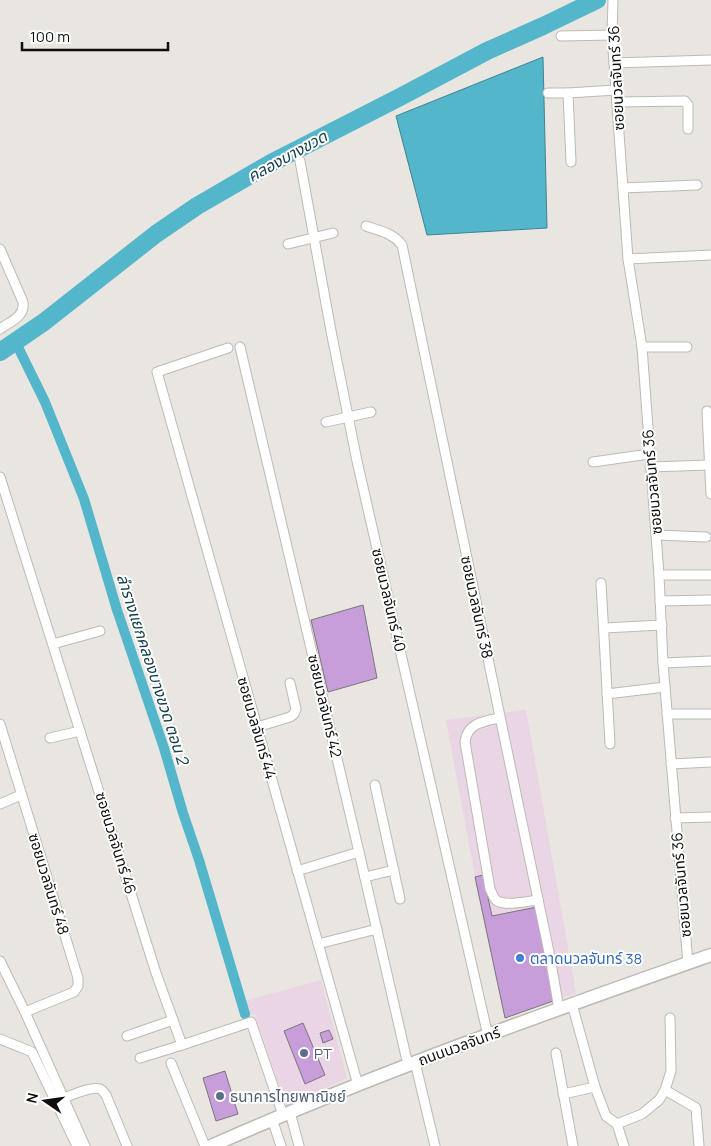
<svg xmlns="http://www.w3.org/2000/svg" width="711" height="1146" viewBox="0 0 711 1146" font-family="Manrope,'Noto Sans Thai',sans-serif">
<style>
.commercial{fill:#e9d5e4}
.water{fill:#53b6ca;stroke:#3f8491}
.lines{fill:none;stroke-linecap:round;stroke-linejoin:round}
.canal{stroke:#53b6ca;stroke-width:10}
.river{stroke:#53b6ca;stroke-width:18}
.building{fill:#c79dda;stroke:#7a767b}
.street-casing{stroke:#bdbab4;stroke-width:11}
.secondary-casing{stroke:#bdbab4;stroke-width:15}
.street{stroke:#fff;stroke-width:9}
.secondary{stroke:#fff;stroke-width:12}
.shop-dot{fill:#3f7fe0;stroke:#fff;stroke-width:2}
.service-dot{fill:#5c6f8a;stroke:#fff;stroke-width:2}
.labels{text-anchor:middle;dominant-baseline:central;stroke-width:4;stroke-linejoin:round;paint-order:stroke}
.street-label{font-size:15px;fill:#0f0e0c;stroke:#fff}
.shop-label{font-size:15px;fill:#366cbe;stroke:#fff;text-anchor:start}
.service-label{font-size:15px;fill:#4e5e75;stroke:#fff;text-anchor:start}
.water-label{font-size:16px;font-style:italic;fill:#134049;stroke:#fff}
</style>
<rect width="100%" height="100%" fill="#e9e5e0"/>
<g class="commercial">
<polygon points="526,710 576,993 505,1018 475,877 446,720"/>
<polygon points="321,980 347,1078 286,1106 255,1014 249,1015 245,1001"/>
</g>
<polygon class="water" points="543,57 547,228 427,235 396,116"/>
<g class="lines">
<polyline class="canal" points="15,341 45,402 84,499 117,610 164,748 183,813 199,860 245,1014"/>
<polyline class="river" points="0,352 44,322 156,234 197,206 271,163 402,96 487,51 543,26 597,0"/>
</g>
<g class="building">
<polygon points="363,605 377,678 328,692 311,620"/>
<polygon points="483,875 492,916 537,907 556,1000 505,1018 475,877"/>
<polygon points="303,1023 325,1075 305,1084 284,1031"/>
<polygon points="329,1030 333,1039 323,1043 320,1033"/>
<polygon points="225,1071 238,1114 216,1121 203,1078"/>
</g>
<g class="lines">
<g class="street-casing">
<g id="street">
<polyline points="613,0 612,35 628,259 642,347 659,575 663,663 688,964"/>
<polyline points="561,36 612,35"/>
<polyline points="614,63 711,60"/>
<polyline points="548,93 568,93"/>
<polyline points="617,102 685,101 688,105 688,129"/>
<polyline points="300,161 331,331 357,461 488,1036"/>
<polyline points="571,162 568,93 616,90"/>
<polyline points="623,188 697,185"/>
<path d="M366 226C380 231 393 233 402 245L550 957 559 1009"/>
<polyline points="288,244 333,233"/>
<path d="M0 249 23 302C25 317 11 321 0 329"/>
<polyline points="628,259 711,255"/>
<polyline points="240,347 359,852 408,1065"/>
<polyline points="642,347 687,347"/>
<polyline points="228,348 157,372 358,1085"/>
<polyline points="707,411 711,494"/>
<polyline points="326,422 371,412"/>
<polyline points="593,462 649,454"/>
<polyline points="650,467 709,465"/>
<polyline points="0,477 156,973 182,1045 251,1022 283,1115"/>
<polyline points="656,535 706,537"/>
<polyline points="659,575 711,575"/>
<polyline points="601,583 610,744"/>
<polyline points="660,601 711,600"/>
<polyline points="604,628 662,625"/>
<polyline points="53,644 100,631"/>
<polyline points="663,663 711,661"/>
<polyline points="607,694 665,687"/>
<polyline points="667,714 711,714"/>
<path d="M500 718C484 721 467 723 465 742L490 889C492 893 493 897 496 900 504 907 528 901 538 900"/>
<polyline points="0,724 78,978 78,986 74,992 25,1012"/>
<polyline points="257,727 290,717 294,714 296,709 290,683"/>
<polyline points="50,738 80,731"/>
<polyline points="671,764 711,762"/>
<polyline points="375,785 400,899"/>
<polyline points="0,804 21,795"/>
<polyline points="675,818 711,817"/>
<polyline points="297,871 359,852"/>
<polyline points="365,877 394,870"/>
<polyline points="318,944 377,929"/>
<polyline points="0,961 25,1012 85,1146"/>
<polyline points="572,1004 595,1087 606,1116 617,1124 624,1146"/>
<polyline points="127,1036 173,1020"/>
<polyline points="0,1039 32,1052 77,1146"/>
<polyline points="556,1053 573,1146"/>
<polyline points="140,1058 182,1045"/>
<polyline points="415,1062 435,1146"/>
<polyline points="171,1063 205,1146"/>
<polyline points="665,1090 696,1108 699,1146"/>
<polyline points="563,1094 595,1087"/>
<path d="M64 1098C72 1095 92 1086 100 1089 103 1090 104 1093 106 1095L127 1146"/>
<polyline points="290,1112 299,1146"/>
<polyline points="272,1119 281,1146"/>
<polyline points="617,1124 642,1114 659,1100 665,1090 671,1071 670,1018"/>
</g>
</g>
<g class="secondary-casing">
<path id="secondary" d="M211 1146C374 1074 543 1014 711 955"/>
</g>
<use href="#street" class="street"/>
<use href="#secondary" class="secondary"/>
</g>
<circle class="shop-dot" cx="520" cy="958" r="5"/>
<g class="service-dot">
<circle cx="304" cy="1053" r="5"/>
<circle cx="220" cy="1096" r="5"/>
</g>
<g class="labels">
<g class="street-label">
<text transform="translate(616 78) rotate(-93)">ซอยนวลจันทร์ 36</text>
<text transform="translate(652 482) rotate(-95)">ซอยนวลจันทร์ 36</text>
<text transform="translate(389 600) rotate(77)">ซอยนวลจันทร์ 40</text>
<text transform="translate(477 607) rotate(78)">ซอยนวลจันทร์ 38</text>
<text transform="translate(325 706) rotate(77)">ซอยนวลจันทร์ 42</text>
<text transform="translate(257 728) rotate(74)">ซอยนวลจันทร์ 44</text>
<text transform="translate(116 843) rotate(73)">ซอยนวลจันทร์ 46</text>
<text transform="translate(49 884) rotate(73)">ซอยนวลจันทร์ 48</text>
<text transform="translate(681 885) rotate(-95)">ซอยนวลจันทร์ 36</text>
<text transform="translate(459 1046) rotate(-20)">ถนนนวลจันทร์</text>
</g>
<g class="shop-label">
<text x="530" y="958">ตลาดนวลจันทร์ 38</text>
</g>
<g class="service-label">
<text x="314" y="1053">PT</text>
<text x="230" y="1096">ธนาคารไทยพาณิชย์</text>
</g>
<g class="water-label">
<text transform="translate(287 156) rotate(-29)">คลองบางขวด</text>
<text transform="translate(153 669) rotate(72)">ลำรางแยกคลองบางขวด ตอน 2</text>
</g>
</g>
<g transform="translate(45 1101) rotate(283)" stroke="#ffffff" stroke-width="4" paint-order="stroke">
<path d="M0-4L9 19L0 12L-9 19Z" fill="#0f0e0c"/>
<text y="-8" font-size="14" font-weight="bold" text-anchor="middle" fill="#0f0e0c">N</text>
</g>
<path d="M22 42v8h146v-8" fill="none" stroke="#0f0e0c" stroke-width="2.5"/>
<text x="30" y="42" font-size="15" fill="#0f0e0c" stroke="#ffffff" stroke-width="4" paint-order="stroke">100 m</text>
</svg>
